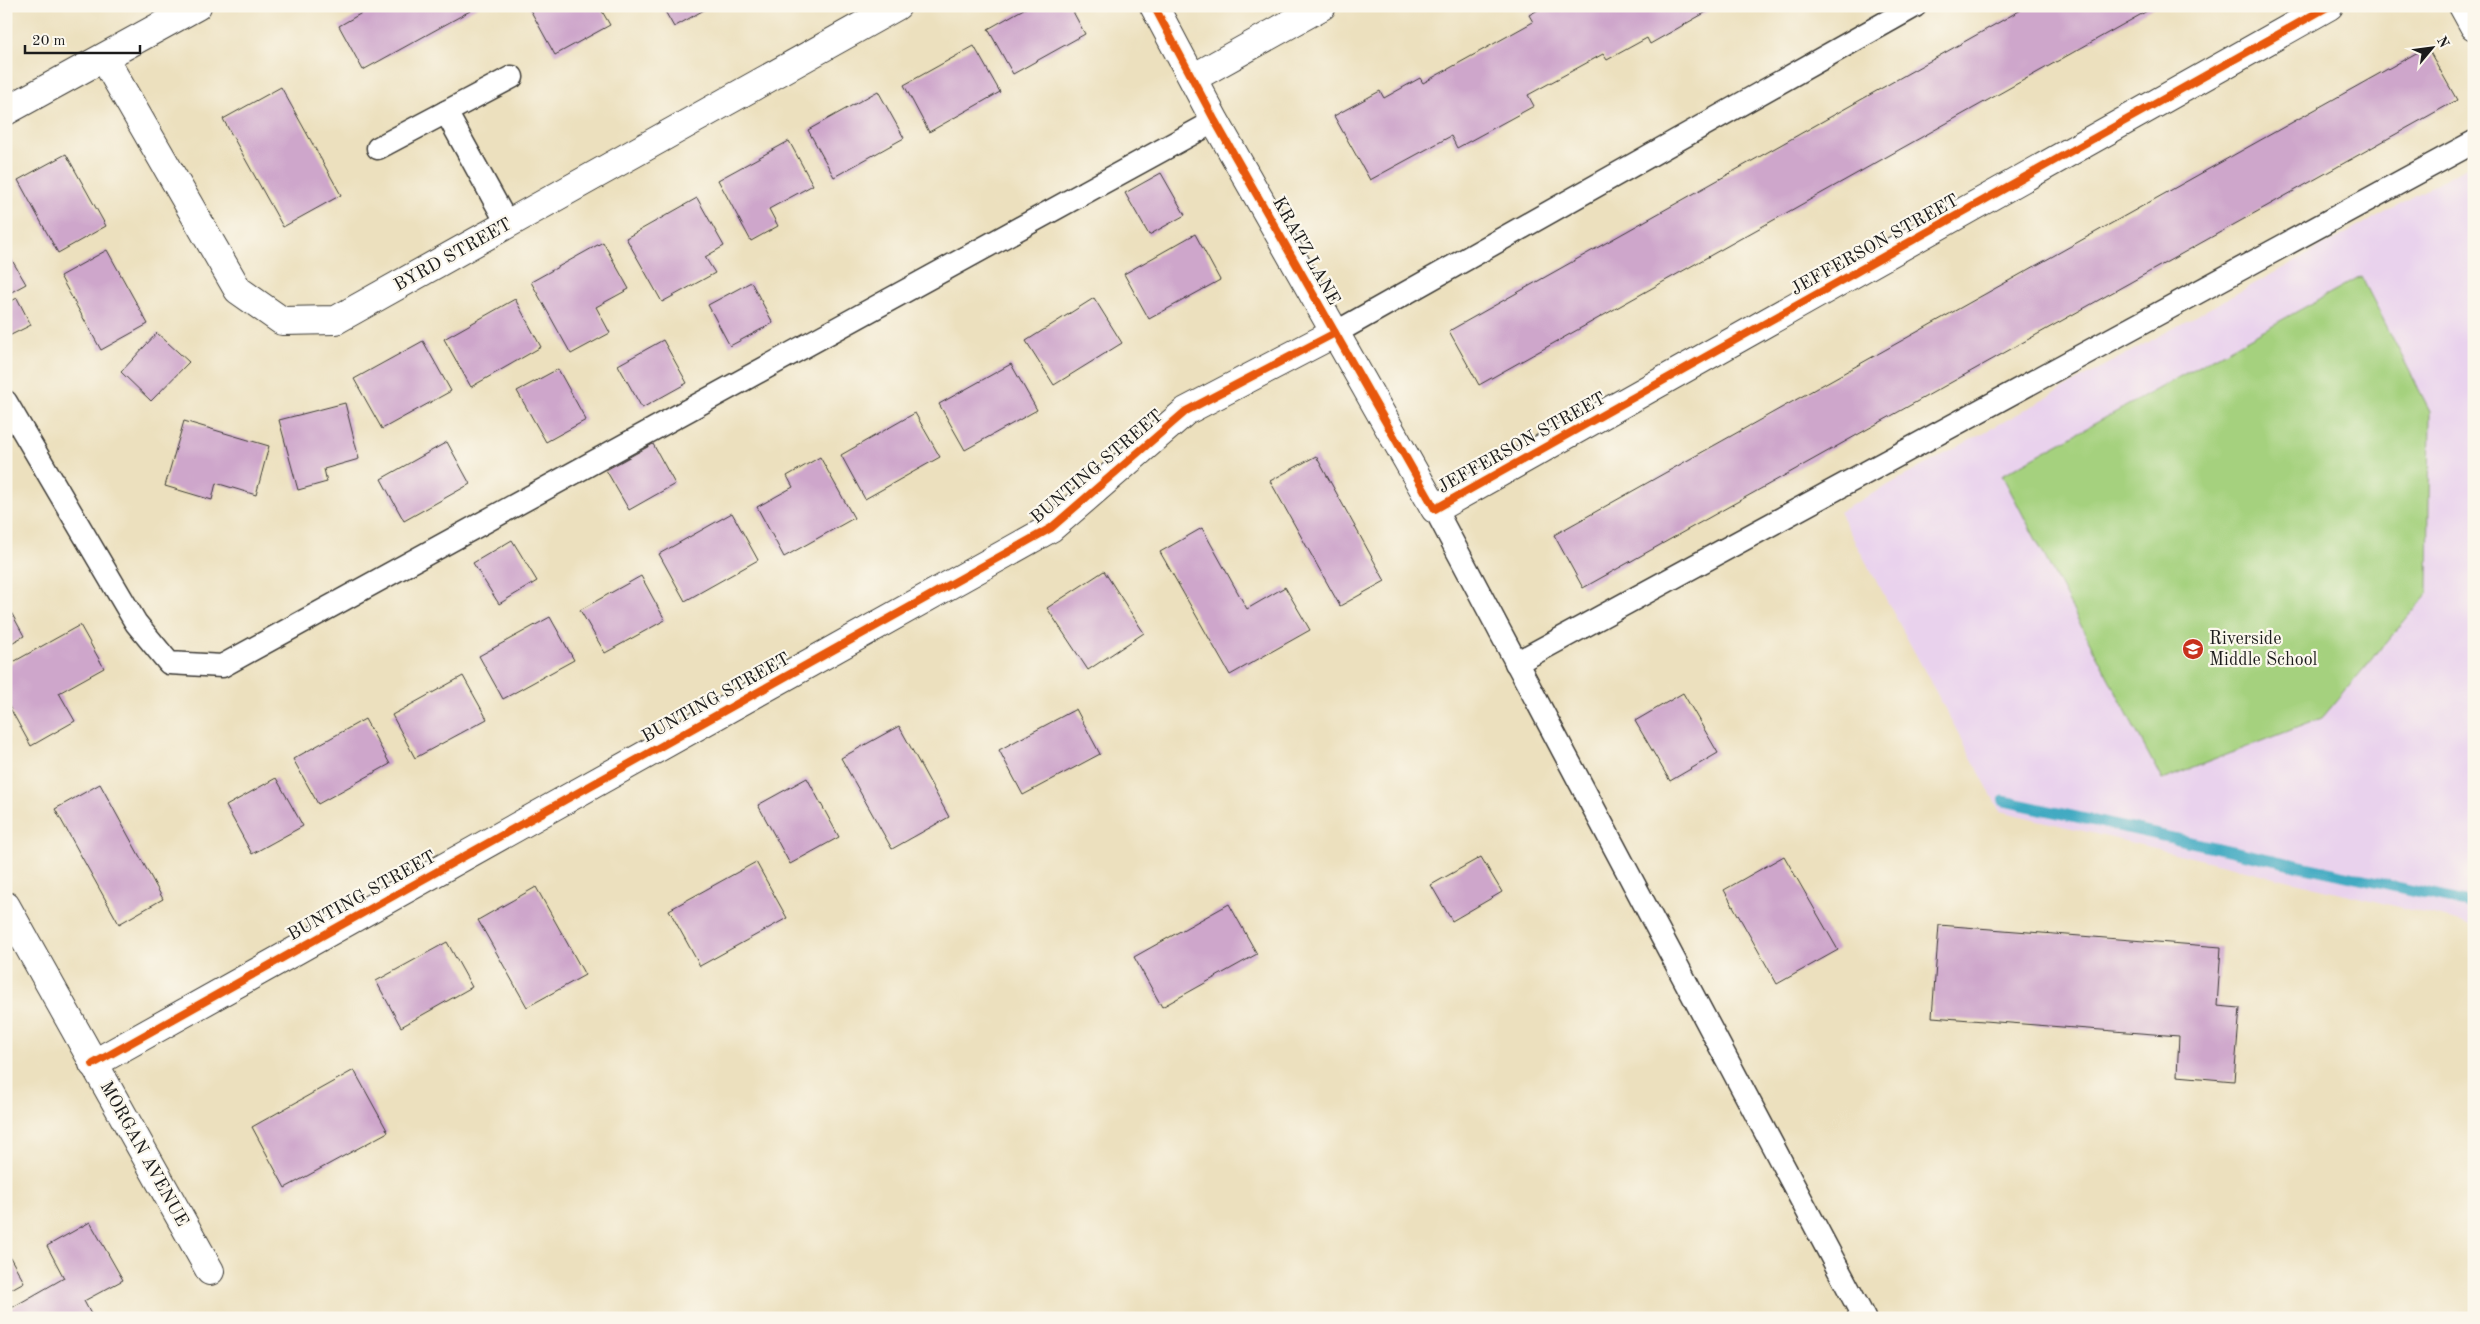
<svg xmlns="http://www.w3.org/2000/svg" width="2480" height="1324" viewBox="0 0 2480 1324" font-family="'Old Standard TT',serif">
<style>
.built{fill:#e9d2ed}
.green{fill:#a5d17e;stroke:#60764d}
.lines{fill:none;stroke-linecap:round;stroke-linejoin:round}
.stream{stroke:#43aac2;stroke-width:11}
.building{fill:#cea6cb}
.service-casing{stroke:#3b3934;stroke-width:25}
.minor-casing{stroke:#3b3934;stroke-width:30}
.tertiary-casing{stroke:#3b3934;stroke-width:30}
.service{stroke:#fff;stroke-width:22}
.minor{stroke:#fff;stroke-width:28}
.tertiary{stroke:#fff;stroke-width:28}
.cycleway-casing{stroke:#fbf7ec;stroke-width:11}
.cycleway{stroke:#e8590c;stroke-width:8}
.labels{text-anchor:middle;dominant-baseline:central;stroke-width:4.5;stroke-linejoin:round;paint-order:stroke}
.street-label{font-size:18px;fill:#1c1c1c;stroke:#fbf7ec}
.poi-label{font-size:18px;fill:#1c1c1c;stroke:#fbf7ec;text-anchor:start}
</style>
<rect width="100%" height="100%" fill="#fbf7ec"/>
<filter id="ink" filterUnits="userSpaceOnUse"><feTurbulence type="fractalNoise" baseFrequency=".02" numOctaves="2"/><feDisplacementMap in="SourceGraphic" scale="10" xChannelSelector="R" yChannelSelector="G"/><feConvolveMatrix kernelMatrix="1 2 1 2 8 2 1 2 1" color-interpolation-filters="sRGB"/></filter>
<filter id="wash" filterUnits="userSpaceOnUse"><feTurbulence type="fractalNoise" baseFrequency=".0096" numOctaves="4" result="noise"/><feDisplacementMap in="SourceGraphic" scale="20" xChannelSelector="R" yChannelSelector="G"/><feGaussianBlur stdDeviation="1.12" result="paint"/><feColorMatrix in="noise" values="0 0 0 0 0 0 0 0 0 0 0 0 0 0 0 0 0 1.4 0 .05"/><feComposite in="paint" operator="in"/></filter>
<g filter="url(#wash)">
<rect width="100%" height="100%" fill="#ece0be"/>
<polygon class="built" points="2474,163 2474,925 2000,811 1839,512"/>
<polygon class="green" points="2361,276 2430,411 2428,593 2322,718 2162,780 2002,475"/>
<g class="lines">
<polyline class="stream" points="2004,801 2474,904"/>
</g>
<g id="blocks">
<g class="building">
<polygon points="374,6 479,6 363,70 339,26"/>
<polygon points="528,6 599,6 610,25 555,55"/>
<polygon points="662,6 711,6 674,27"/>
<polygon points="1029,6 1070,6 1085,34 1013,74 988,29"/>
<polygon points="1545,6 1717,6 1650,44 1647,38 1607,60 1603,54 1528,95 1534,106 1457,148 1451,136 1370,180 1334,116 1380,91 1384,98 1420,78 1423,83 1533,22 1529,15"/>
<polygon points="2028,6 2156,6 1479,385 1449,331"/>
<polygon points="974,46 1000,92 929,132 904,85"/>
<polygon points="2427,47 2457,100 1583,588 1554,535"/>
<polygon points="281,87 341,195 283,227 223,119"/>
<polygon points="878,91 904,138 834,177 808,130"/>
<polygon points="789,141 813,185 769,209 778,226 751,241 718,180"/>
<polygon points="66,154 106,226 58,253 18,180"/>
<polygon points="1161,173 1185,215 1149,235 1125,193"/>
<polygon points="697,198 724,246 705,257 715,273 662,302 626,238"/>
<polygon points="1195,234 1220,280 1149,319 1124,274"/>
<polygon points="603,242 629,289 596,307 610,333 571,354 531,282"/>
<polygon points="6,250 26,284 6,295"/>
<polygon points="107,250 148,324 101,350 60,276"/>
<polygon points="751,282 773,323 730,346 708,305"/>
<polygon points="17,298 31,325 9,336 6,331 6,304"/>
<polygon points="1094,298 1122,343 1054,385 1026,341"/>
<polygon points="515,299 541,347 471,387 444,339"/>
<polygon points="157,333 189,362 151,401 121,372"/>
<polygon points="663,340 687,383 642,408 618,365"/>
<polygon points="423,341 451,391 382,429 354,379"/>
<polygon points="1011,364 1037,410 965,450 939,404"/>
<polygon points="558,369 586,420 546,442 517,391"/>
<polygon points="345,403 359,459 324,469 327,482 298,490 279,420"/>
<polygon points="915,413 940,457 865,499 841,455"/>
<polygon points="184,421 269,446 256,495 216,483 212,500 165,486"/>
<polygon points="447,442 470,484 404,521 381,479"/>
<polygon points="653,444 675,484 629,510 606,470"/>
<polygon points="1316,456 1385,581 1340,606 1270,481"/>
<polygon points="820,457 854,518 784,557 757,507 793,487 787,476"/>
<polygon points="732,513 758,560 685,601 659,554"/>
<polygon points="1202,528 1247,609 1285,587 1310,630 1230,675 1160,552"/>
<polygon points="512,540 537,581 499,604 473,563"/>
<polygon points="1104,571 1144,633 1088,670 1047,608"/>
<polygon points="641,576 665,620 605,653 580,610"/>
<polygon points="6,603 24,636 6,646"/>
<polygon points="550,617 574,660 503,699 479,656"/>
<polygon points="80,625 104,668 59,693 75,721 31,746 6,701 6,666"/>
<polygon points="463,676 487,719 415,758 392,715"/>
<polygon points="1683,693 1718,753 1670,781 1635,721"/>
<polygon points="1076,709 1100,754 1023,795 999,750"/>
<polygon points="365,719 390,764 318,804 293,759"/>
<polygon points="899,726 949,817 892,849 841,758"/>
<polygon points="276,778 303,826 252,854 226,806"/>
<polygon points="807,778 839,837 790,864 758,805"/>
<polygon points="100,784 163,899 119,924 55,809"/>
<polygon points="1784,856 1838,950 1777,984 1724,890"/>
<polygon points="1481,857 1502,892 1452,921 1431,885"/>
<polygon points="756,862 787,918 700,966 669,910"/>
<polygon points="536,887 585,975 527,1007 478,920"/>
<polygon points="1229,904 1257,954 1162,1007 1134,957"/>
<polygon points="1939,925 2221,947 2217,1006 2240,1008 2234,1081 2177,1076 2179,1036 1932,1017"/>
<polygon points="447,942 472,987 401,1027 376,981"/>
<polygon points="354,1070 388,1132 285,1188 252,1127"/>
<polygon points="90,1222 123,1280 84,1301 93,1318 6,1318 6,1311 64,1278 47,1246"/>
<polygon points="6,1250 24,1282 6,1292"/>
</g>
</g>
</g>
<g filter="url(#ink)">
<use href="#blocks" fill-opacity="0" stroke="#3b3934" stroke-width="1"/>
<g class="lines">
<g class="service-casing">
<g id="service">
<polyline points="446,112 512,77"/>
<polyline points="378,148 446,112 508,225"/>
<polyline points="1335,333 1915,6"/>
<polyline points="6,402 136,623 169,663 222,666 1215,121"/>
<polyline points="1435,509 1864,1318"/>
<polyline points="1516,663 2474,142"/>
</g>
</g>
<g class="minor-casing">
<g id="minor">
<polyline points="1154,6 1215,121 1435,509 2329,6"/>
<polyline points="2463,6 2474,26"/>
<polyline points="104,58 238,290 282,321 336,320 897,6"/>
<polyline points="1193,78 1322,6"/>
<polyline points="6,906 210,1271"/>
<polyline points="93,1064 1051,528 1186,411 1335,333"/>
</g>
</g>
<g class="tertiary-casing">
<polyline id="tertiary" points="6,111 197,6"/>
</g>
<use href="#service" class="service"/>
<use href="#minor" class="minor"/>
<use href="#tertiary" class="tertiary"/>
<g class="cycleway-casing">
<g id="cycleway">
<polyline points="1154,6 1215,121 1435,509 2329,6"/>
<polyline points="93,1064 1051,528 1186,411 1335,333"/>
</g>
</g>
<use href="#cycleway" class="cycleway"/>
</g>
</g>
<defs>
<g id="school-disc" transform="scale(1.125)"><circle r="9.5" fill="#c8321e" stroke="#fbf7ec"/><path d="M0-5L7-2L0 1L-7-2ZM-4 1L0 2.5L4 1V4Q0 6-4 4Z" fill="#fff"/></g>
</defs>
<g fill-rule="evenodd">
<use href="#school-disc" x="2193" y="649"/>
</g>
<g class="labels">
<g class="street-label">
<text transform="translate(1875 245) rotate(-29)">JEFFERSON STREET</text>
<text transform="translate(1306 251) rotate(61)">KRATZ LANE</text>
<text transform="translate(453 255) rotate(-29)">BYRD STREET</text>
<text transform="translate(1522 443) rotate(-29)">JEFFERSON STREET</text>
<text transform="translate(1097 467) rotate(-40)">BUNTING STREET</text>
<text transform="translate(716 698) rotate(-29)">BUNTING STREET</text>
<text transform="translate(362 896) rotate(-29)">BUNTING STREET</text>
<text transform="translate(144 1154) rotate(61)">MORGAN AVENUE</text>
</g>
<g class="poi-label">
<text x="2209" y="639">Riverside<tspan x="2209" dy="21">Middle School</tspan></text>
</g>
</g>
<rect width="2480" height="1324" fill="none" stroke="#fbf7ec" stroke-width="25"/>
<g transform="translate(2432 48) rotate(61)" stroke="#fbf7ec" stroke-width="4" paint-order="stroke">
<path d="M0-4L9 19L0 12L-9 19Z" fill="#1c1c1c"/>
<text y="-8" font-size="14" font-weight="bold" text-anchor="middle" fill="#1c1c1c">N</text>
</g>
<path d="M25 45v8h115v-8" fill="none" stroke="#1c1c1c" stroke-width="2.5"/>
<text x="32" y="45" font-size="15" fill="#1c1c1c" stroke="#fbf7ec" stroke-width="4" paint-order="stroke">20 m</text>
</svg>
